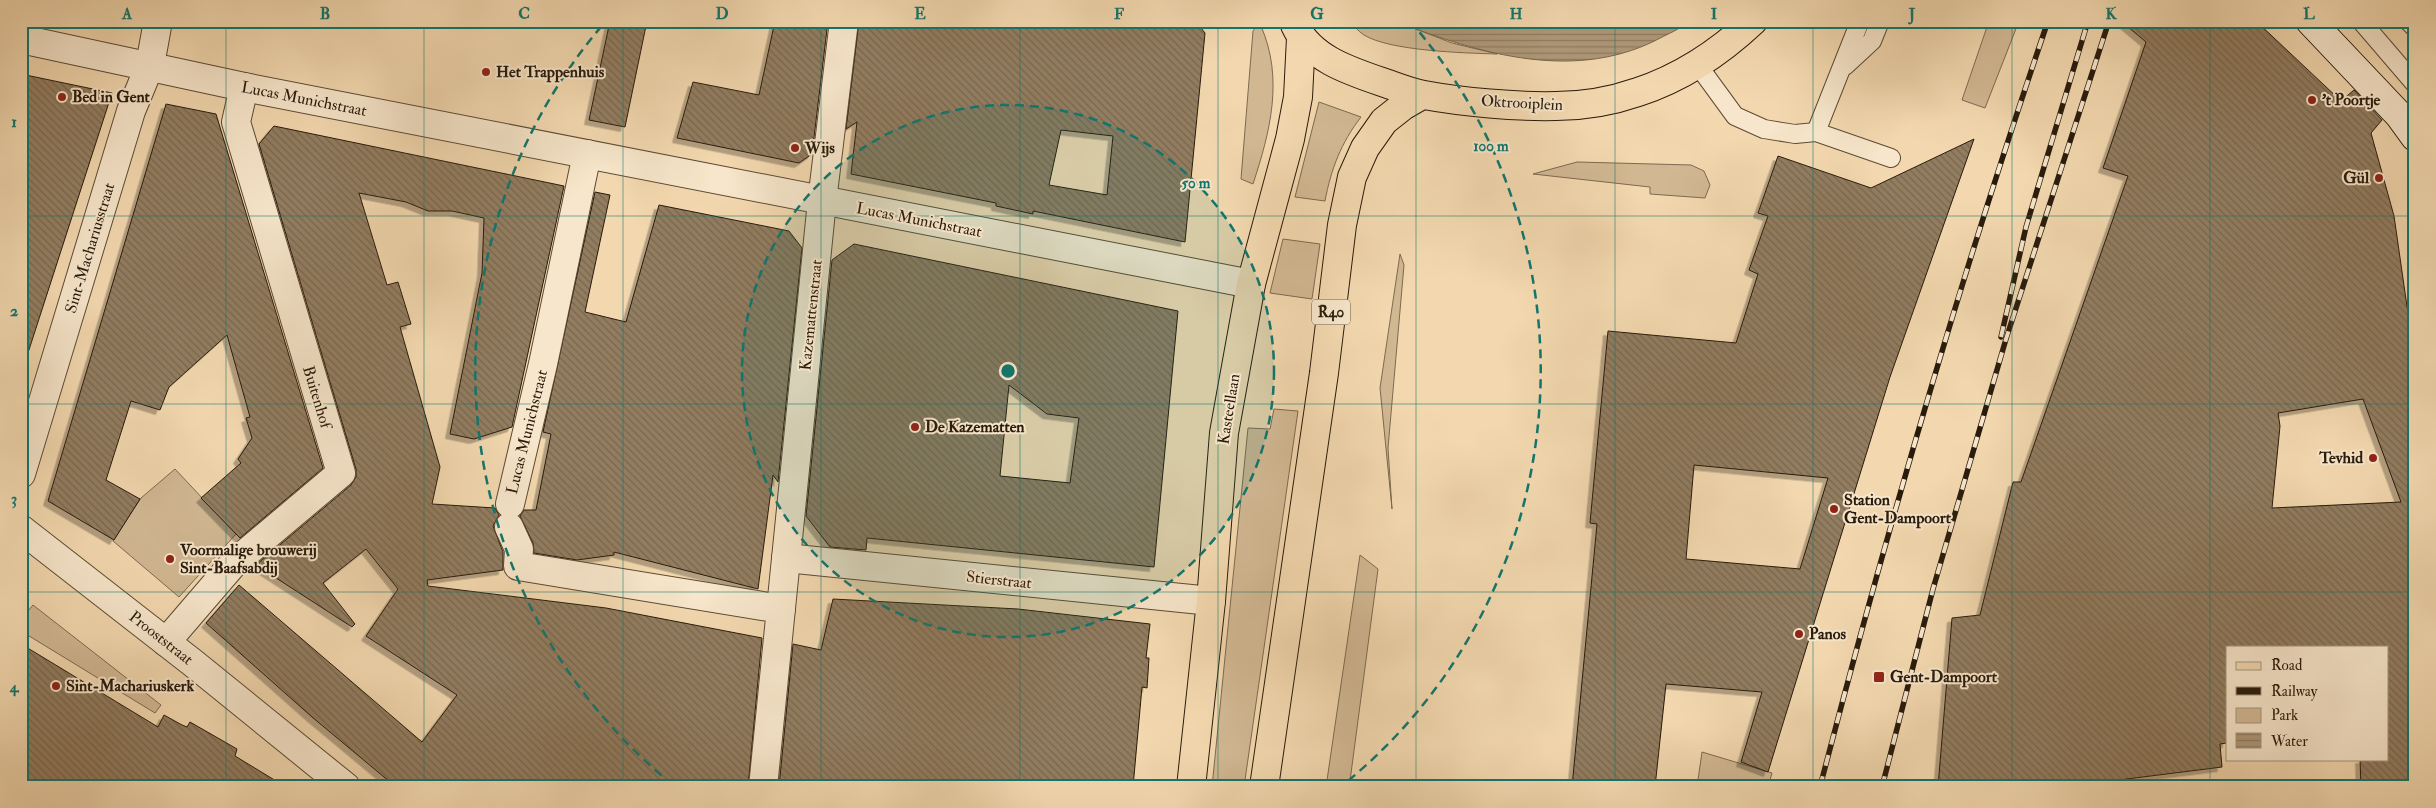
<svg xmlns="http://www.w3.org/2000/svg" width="2436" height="808" viewBox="0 0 2436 808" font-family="'IM FELL Double Pica',serif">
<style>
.green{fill:#d1b893;stroke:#7d6a50}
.water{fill:url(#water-rules);stroke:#79664d}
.building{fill:url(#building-back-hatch);stroke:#291b0c;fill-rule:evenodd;filter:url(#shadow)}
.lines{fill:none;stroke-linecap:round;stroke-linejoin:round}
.lane-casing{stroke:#5c4a35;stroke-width:20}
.street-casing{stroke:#5c4a35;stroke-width:30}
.secondary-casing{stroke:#291b0c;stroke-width:30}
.primary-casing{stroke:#291b0c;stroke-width:30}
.lane{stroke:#f7e6cb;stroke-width:18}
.street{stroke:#f7e6cb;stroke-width:28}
.secondary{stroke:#f7e6cb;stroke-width:28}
.primary{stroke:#f3d8af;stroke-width:28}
.rail-casing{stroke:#291b0c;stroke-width:5.5}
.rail{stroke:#f7e6cb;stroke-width:4;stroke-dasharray:11;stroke-linecap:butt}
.grid{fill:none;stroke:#0f766e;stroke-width:1;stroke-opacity:0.55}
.ring{fill:none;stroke:#0f766e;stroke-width:2.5;stroke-dasharray:9 6}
.poi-dot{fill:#8f2418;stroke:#f7e6cb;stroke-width:2}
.labels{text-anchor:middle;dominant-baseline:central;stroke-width:4;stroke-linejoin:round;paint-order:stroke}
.shield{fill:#f7e6cb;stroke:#675845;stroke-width:1}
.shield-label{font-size:15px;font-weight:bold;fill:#291b0c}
.poi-label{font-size:16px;font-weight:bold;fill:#291b0c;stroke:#f7e6cb;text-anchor:start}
.street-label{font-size:16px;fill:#291b0c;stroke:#f7e6cb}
.centre{fill:#0f766e;stroke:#f7e6cb;stroke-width:2.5}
.ring-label{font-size:15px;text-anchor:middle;font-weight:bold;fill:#0f766e;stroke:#f7e6cb;stroke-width:4;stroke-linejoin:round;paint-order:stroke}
.neatline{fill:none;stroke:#0f766e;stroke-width:2}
.grid-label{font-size:16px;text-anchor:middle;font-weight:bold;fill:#0f766e}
</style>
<defs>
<pattern id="water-rules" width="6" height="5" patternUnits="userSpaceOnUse" patternTransform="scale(1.25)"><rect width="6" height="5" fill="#ae9878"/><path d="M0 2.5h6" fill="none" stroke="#8e7b61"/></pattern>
<pattern id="building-back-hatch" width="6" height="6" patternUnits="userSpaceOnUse" patternTransform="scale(1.25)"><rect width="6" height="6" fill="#927d61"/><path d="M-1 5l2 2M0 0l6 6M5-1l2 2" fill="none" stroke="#77664e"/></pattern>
<filter id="shadow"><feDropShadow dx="-4.5" dy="4.5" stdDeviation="0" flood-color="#0004"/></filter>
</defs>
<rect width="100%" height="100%" fill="#f3d8af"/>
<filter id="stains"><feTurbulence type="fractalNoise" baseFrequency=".004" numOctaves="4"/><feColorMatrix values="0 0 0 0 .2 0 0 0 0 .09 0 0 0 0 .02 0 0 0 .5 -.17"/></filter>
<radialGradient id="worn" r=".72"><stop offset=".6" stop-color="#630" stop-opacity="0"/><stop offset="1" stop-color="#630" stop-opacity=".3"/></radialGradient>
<g class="green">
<path d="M1350 21H1395L1452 43 1497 54C1464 53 1390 51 1364 35 1358 31 1354 26 1350 21Z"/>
<polygon points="1989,21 2019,21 1985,108 1962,100"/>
<path d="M1261 26C1284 79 1270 132 1253 184L1241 179 1253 31 1256 27Z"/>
<path d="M1319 102 1361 117C1341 143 1331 169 1325 201L1295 197Z"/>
<polygon points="1577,162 1691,165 1704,171 1710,185 1705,198 1650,194 1650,187 1533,174"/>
<polygon points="1283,239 1320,244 1312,299 1270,293"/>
<polygon points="1400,254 1404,265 1388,448 1392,509 1380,388"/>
<polygon points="1274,409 1298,411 1244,787 1212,787 1248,428 1270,429"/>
<polygon points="175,469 236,534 179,597 113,541 141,498"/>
<polygon points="1360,555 1378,569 1350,781 1358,782 1357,787 1326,787"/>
<polygon points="33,605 161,705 155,713 21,631 21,620"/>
<polygon points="1702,752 1772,773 1768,787 1697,787"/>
</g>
<path class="water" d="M1395 21H1690C1682 27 1673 32 1664 36 1578 84 1480 54 1395 21Z"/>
<g class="building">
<polygon points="610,21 647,21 625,127 589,120"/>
<polygon points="775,21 828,21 812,154 799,163 677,138 693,82 759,95"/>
<path d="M859 21 1197 23 1205 33 1185 242 1033 211V214L996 206V203L851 174 857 122 846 129ZM1061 130 1113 136 1107 195 1049 185Z"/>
<path d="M2121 21H2256L2341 101 2354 90 2382 120 2371 133 2394 216 2415 362V787H2361L2360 759H2387V647H2227V743L2220 744 2222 767 2063 787H1938L1952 618 1980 615 2013 482H2021L2128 176 2103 168 2146 42ZM2363 399 2401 502 2272 508 2280 426 2278 413Z"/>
<polygon points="21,74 112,93 26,359 21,358"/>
<polygon points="166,104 216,114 323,468 240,538 201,498 241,463 238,459 252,438 246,418 250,417 227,335 169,387 160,410 131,401 106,480 140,499 114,540 48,501"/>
<polygon points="274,126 564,186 512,427 474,439 450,434 482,273 484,218 452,211 428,211 406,202 359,193 387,285 398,282 411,324 400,327 440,467 432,504 495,508 499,515 493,526 503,552 503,570 427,580 428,586 606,608 762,638 748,787 396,787 312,717 206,623 239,585 422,742 457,695 366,636 398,589 366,549 323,583 355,624 352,627 256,565 351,485 356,477 356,469 259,144"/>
<path d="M1974 139 1890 377 1768 772 1741 762 1762 692 1666 684 1655 787H1572L1597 524 1590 523 1608 331 1736 343 1758 274 1749 270 1768 216 1758 213 1778 156 1871 188ZM1694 465 1828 478 1800 569 1686 559Z"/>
<polygon points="595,192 610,195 585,312 626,322 659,205 789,231 802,248 778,482 773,475 758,589 614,552 614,555 577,560 534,553 533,543 520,516 524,510 536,510 551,434 543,432"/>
<path d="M854 244 1178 311 1154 567 867 538 866 550 830 547 806 516 832 260ZM1009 385 1047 414 1079 418 1070 483 1000 476Z"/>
<polygon points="833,599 1018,609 1150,624 1146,658 1149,658 1147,688 1142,687 1133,787 779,787 793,644 821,650"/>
<polygon points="21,644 158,727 164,715 182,725 187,727 190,722 237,749 235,756 286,787 33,787 21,780"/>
</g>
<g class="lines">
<g class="lane-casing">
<g id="lane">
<polyline points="2361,21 2415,84"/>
<polyline points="2408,21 2415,28"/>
<polyline points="1697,64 1735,116 1764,129 1795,134 1816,132 1891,158"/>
<polyline points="1845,66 1872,41 1880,21"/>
<polyline points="1816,132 1860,21"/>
</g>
</g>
<g class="street-casing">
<g id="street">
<polyline points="21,39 244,87 1251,284"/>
<polyline points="21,474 131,111 150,65 158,21"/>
<polyline points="510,504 543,364 587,154"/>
<polyline points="509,527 519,549 518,566 781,609"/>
<polyline points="21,529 193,663 346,787"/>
<polyline points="786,558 1211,601"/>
<polyline points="166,642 233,564 341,473 236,122 244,87"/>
<polyline points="763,787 822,201 844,21"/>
</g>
</g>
<g class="secondary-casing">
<polyline id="secondary" points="2310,21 2399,115 2415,137"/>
</g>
<g class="primary-casing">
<g id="primary">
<path d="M1295 25C1311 60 1353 72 1388 84 1399 88 1412 93 1424 95 1462 102 1517 107 1556 106 1583 106 1612 101 1638 92 1681 78 1720 52 1753 21"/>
<polyline points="1191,787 1211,601 1224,433 1251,284 1290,139 1298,97 1301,38"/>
<polyline points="1264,787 1324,373 1342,225 1352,177 1365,148 1384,121 1403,106 1422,95"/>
</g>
</g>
<use href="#lane" class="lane"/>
<use href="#street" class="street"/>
<use href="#secondary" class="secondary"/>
<use href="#primary" class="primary"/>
<g class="rail-casing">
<g id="rail">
<polyline points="2001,337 2026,227 2088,21"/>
<path d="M1820 787C1887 529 1962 273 2048 21"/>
<polyline points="1882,787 1933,589 2006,339 2109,21"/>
</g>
</g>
<use href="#rail" class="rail"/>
</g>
<path class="grid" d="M226 21V787M424 21V787M623 21V787M821 21V787M1020 21V787M1218 21V787M1416 21V787M1615 21V787M1813 21V787M2012 21V787M2210 21V787M21 216H2415M21 404H2415M21 592H2415"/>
<circle cx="1008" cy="371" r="266" fill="#0f766e" fill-opacity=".12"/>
<g class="ring">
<circle cx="1008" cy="371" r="266"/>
<path d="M673 785A533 533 0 0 1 606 21M1410 21A533 533 0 0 1 1343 785"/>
</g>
<g class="poi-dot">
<circle cx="486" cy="72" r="5"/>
<circle cx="62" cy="97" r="5"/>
<circle cx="2312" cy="100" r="5"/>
<circle cx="795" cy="148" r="5"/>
<circle cx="2379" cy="178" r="5"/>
<circle cx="915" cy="427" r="5"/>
<circle cx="2373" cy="458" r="5"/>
<circle cx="1834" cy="509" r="5"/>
<circle cx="170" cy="559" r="5"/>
<circle cx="1799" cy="634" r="5"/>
<rect x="1873" y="671" width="12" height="12" rx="2.5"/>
<circle cx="56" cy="686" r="5"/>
</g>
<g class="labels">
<rect class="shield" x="1312" y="299.5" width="38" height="25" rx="4"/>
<g class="shield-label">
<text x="1331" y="312">R40</text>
</g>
<g class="poi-label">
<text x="496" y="72">Het Trappenhuis</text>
<text x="72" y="97">Bed in Gent</text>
<text x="2322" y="100">'t Poortje</text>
<text x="805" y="148">Wijs</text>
<text x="2369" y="178" text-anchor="end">Gül</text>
<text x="925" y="427">De Kazematten</text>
<text x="2363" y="458" text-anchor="end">Tevhid</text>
<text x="1844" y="500">Station<tspan x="1844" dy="18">Gent-Dampoort</tspan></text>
<text x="180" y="550">Voormalige brouwerij<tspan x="180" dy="18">Sint-Baafsabdij</tspan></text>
<text x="1809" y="634">Panos</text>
<text x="1890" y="677">Gent-Dampoort</text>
<text x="66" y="686">Sint-Machariuskerk</text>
</g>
<g class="street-label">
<text transform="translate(304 99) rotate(11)">Lucas Munichstraat</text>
<text transform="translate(1522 103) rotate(3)">Oktrooiplein</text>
<text transform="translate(919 220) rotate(11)">Lucas Munichstraat</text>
<text transform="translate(90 248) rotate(-73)">Sint-Machariusstraat</text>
<text transform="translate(811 315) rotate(-84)">Kazemattenstraat</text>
<text transform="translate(317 397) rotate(73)">Buitenhof</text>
<text transform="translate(1229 409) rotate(-81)">Kasteellaan</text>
<text transform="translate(527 432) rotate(-76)">Lucas Munichstraat</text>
<text transform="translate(999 580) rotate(6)">Stierstraat</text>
<text transform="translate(161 638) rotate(38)">Prooststraat</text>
</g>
</g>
<circle cx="1008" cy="371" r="8" class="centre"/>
<g class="ring-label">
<text x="1491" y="151">100 m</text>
<text x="1196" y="188">50 m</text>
</g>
<rect width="2436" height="808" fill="none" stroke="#f3d8af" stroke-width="55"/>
<rect x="2226" y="646" width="162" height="115" fill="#f7e6cb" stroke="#a5957f"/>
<rect x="2236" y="662" width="25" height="8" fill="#f3d8af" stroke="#a5957f"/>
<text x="2271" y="670" font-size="15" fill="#291b0c">Road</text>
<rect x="2236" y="687" width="25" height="8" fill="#291b0c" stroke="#a5957f"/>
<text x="2271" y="696" font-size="15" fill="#291b0c">Railway</text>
<rect x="2236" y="708" width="25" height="15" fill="#d1b893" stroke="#a5957f"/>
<text x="2271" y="720" font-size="15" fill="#291b0c">Park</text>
<rect x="2236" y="733" width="25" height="15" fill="url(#water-rules)" stroke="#a5957f"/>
<text x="2271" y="746" font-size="15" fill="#291b0c">Water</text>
<rect x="28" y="28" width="2380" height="752" class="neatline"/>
<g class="grid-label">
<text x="127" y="19">A</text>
<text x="325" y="19">B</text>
<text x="524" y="19">C</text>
<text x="722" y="19">D</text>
<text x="920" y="19">E</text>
<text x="1119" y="19">F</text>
<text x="1317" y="19">G</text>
<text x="1516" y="19">H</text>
<text x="1714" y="19">I</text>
<text x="1912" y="19">J</text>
<text x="2111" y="19">K</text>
<text x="2309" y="19">L</text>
<text x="14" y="127">1</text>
<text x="14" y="316">2</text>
<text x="14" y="504">3</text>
<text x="14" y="692">4</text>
</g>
<rect width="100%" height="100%" filter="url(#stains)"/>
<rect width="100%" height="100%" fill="url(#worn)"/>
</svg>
